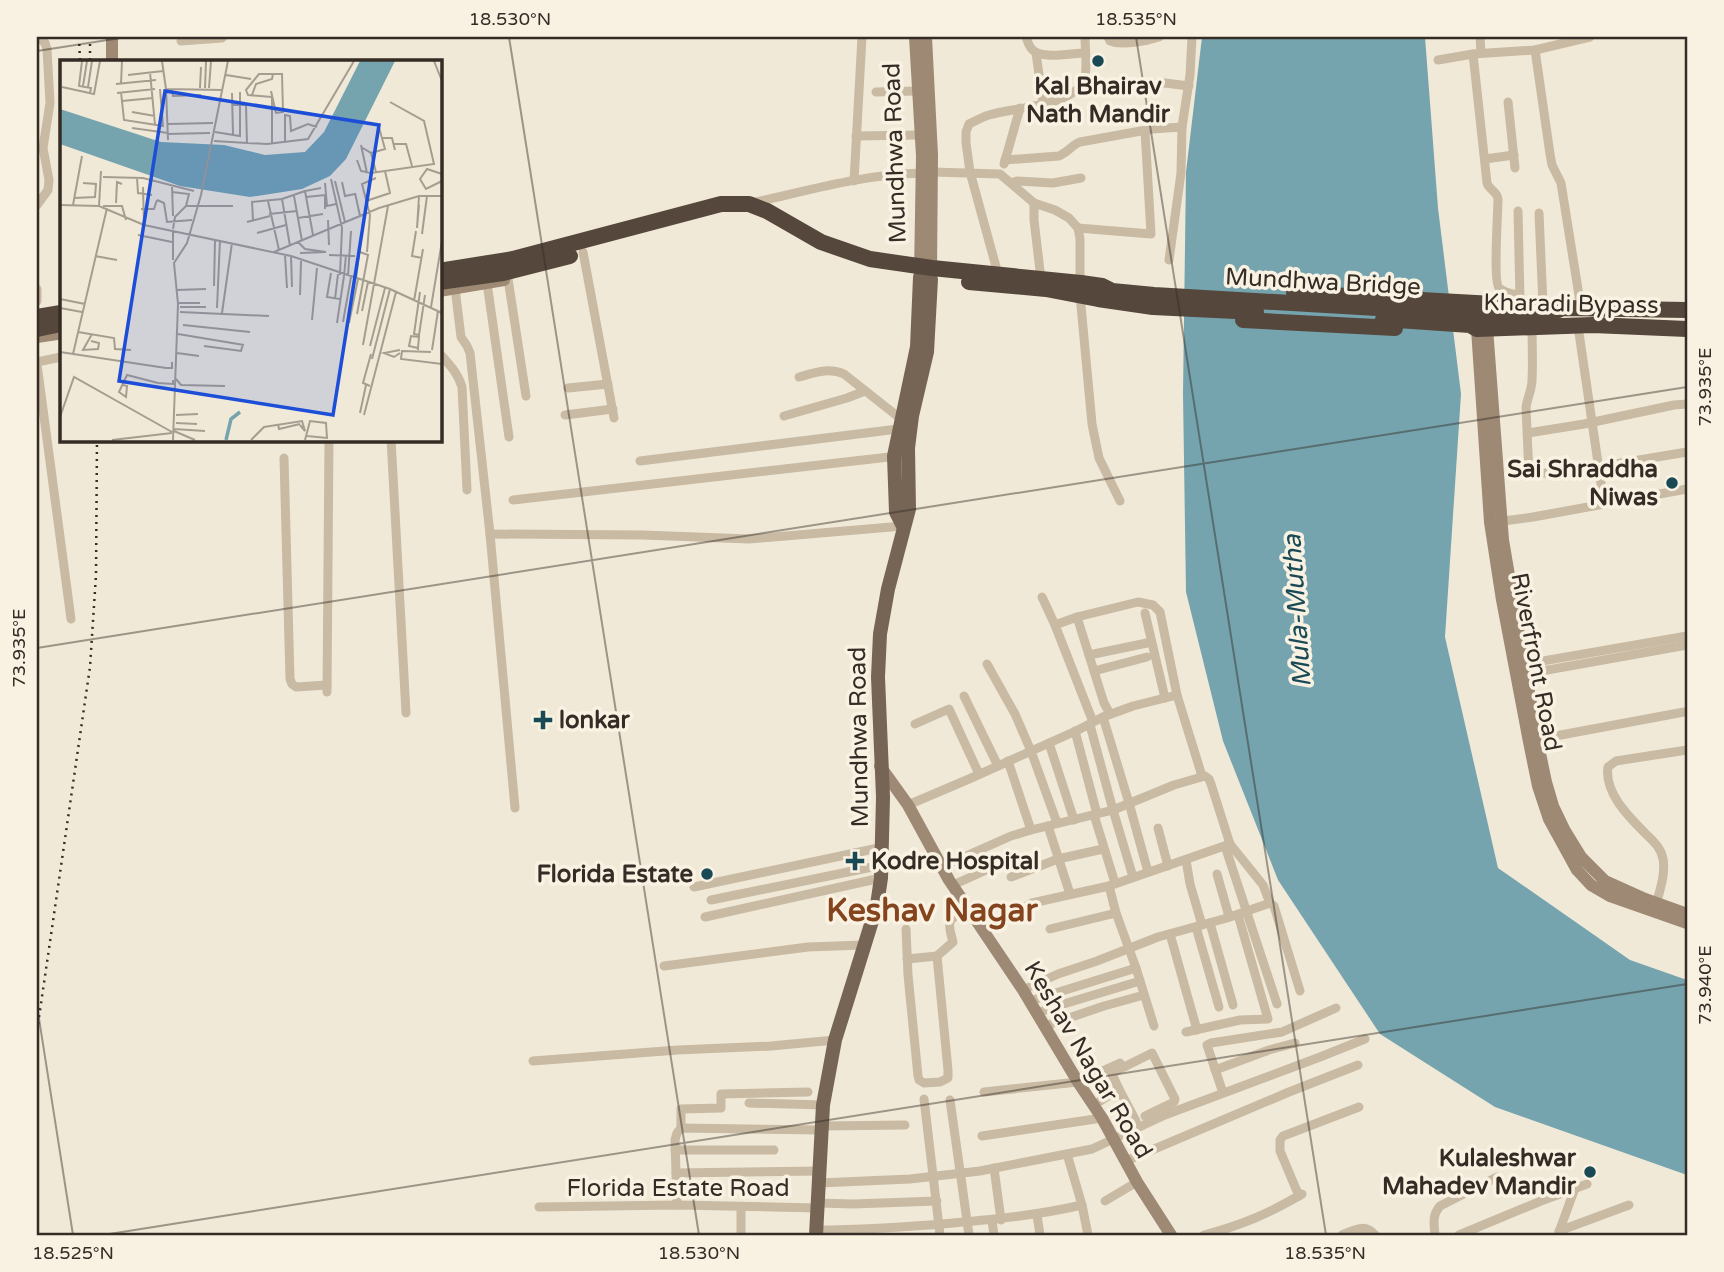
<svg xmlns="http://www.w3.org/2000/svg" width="1724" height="1272" viewBox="0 0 1724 1272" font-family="'Varela Round',sans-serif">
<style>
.water{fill:#75a4af}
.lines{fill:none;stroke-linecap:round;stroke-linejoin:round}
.street{stroke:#c9baa3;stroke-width:9}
.secondary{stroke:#9d8974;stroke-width:12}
.primary{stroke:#766555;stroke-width:14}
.highway{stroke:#55473c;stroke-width:16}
.rail{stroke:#342c25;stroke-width:2.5;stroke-dasharray:2 5;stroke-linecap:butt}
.highway-bridge{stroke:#55473c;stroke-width:16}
.ticks{fill:none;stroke:#342c25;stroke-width:2;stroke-opacity:0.45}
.poi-dot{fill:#1a4956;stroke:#f9f2e3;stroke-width:2.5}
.labels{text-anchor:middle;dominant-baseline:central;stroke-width:7;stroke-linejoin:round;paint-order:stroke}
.poi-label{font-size:24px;font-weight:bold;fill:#342c25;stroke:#f9f2e3;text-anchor:end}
.street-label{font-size:24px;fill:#342c25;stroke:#f9f2e3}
.water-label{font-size:26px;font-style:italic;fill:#1a4956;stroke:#f9f2e3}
.district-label{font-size:32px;font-weight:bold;fill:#84441d;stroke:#f9f2e3}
.inset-river{fill:none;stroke:#75a4af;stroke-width:3.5}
.inset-road{fill:none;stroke:#a59d90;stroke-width:2}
.view{fill:#1d4ed8;fill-opacity:0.15;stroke:#1d4ed8;stroke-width:3.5}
.inset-edge{fill:none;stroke:#342c25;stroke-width:3.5}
.neatline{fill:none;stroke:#342c25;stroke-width:2.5}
.ticks-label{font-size:18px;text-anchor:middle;fill:#342c25}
</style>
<rect width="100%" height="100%" fill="#f1e9d7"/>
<polygon class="water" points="1202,37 1425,37 1438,208 1461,394 1445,637 1498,868 1630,960 1687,980 1687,1175 1495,1107 1380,1034 1278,880 1223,741 1186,592 1183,394 1186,172"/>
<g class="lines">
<g class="street">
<path d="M1026 37C1028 42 1029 48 1034 51 1044 59 1072 53 1085 53"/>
<path d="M1108 37 1110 41C1121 46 1147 41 1159 37"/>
<polyline points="1480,37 1481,53"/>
<polyline points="181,41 222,38"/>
<polyline points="1535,50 1550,154 1552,165 1561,183 1581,308"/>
<polyline points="1036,53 1043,103"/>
<path d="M1473 54 1487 183C1489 190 1497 191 1498 199 1498 213 1493 281 1499 288 1504 293 1514 294 1520 296"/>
<polyline points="1438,60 1473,54 1535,50 1590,37"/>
<polyline points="1080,87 1122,87 1165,83 1189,86"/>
<polyline points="876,92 917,91"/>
<polyline points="1508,102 1515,168"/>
<polyline points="856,136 920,135"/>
<polyline points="1485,159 1514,155"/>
<path d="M1005 160 1059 156C1068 152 1072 145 1080 142L1152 129 1182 127"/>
<polyline points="1004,164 1020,108"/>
<polyline points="932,172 1000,174 1034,203 1055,210 1069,218 1078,228 1080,239 1080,295 1092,424 1099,458 1120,501"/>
<polyline points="854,181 862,37"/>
<polyline points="1011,183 1017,181 1053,183 1081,178"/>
<path d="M751 203C807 191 864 174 922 173"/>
<polyline points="1034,203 1034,220 1041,279"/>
<polyline points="37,205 48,190 49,180 43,148 50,103 47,49 45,43 39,37"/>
<polyline points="1518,211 1520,300"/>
<polyline points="1539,213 1543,305"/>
<polyline points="1078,228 1151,234 1145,131"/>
<polyline points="583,252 614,418"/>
<polyline points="1169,260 1181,173 1182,127 1190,75 1192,37"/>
<path d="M998 274 970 172 966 143V132L969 124C976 121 982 117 989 115 1015 107 1072 107 1084 80 1088 72 1085 48 1085 37"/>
<polyline points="508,279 526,396"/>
<polyline points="487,283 509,437"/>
<polyline points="455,288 461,337 467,346 470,353 490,534 515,808"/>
<polyline points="37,289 37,301"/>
<path d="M1532 326C1532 344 1533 362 1532 380 1532 390 1527 398 1526 408L1529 475 1597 467 1687 452"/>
<polyline points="1578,326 1604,504"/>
<path d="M439 353C449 364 458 373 462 387L467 490"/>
<polyline points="37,362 61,357"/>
<polyline points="37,364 71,619"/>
<path d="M799 377C814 373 829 367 844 374L901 419"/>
<polyline points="568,388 608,384"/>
<polyline points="565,415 613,409"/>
<polyline points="784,416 847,398 865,391"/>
<polyline points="1528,433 1584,424 1674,405 1687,404"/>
<polyline points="391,439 406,713"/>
<polyline points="284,458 290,679 292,684 296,687 327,685"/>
<polyline points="640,461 898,429"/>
<polyline points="513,500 898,456"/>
<polyline points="1496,522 1533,517 1687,489"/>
<polyline points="490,534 643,535 749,539 903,526"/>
<polyline points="1042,597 1055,625 1093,722"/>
<polyline points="1145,613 1165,698"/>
<polyline points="1077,617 1104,703 1110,714"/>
<polyline points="1055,625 1077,617 1138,602 1153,605 1160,612 1177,695 1202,776"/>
<polyline points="1089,655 1147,643"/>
<polyline points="987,664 1015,714 1031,751 1057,823"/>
<polyline points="1520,665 1687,636"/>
<polyline points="1094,671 1147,657"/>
<polyline points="1520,675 1687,645"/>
<polyline points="327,692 329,439"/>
<polyline points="964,696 998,766"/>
<polyline points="1103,717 1129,803 1148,872"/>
<polyline points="915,724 949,709 979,774"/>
<polyline points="1090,725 1113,810 1133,877"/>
<polyline points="1075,731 1097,814"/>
<polyline points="1534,740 1684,712 1687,712"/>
<polyline points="1049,743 1074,820"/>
<polyline points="1008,761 1031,830"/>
<polyline points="908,805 969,779 1078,730 1103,717 1133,706 1177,695"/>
<polyline points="1094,815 1115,883"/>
<polyline points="1048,826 1070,894"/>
<polyline points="1158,828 1168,866"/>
<polyline points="1225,846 1277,1004"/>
<polyline points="1186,860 1190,884 1202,925"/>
<polyline points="941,867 1011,836 1031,830 1113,810 1174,785 1205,776 1209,779 1211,784 1230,844 1263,885 1270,903"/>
<polyline points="1217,874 1228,913 1231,916"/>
<polyline points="1011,877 1058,859 1103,849"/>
<polyline points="953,885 1002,863"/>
<polyline points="1109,886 1116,913 1136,968 1154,1026"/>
<polyline points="694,887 883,847"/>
<polyline points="711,900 882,865"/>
<path d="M1655 908C1659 893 1666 874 1663 859 1661 847 1652 840 1644 832 1628 816 1604 792 1608 767L1616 761 1687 750"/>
<polyline points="705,917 881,878"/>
<polyline points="1210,923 1233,1005"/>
<polyline points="1196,927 1219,1007"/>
<path d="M906 929 908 975 918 1076 919 1080 924 1083 940 1082 948 1078V1070L937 956 953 942C946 918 949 921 967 907"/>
<polyline points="1050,929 1116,913"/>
<polyline points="982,931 1032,903 1109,886 1230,844"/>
<polyline points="1170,934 1197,1030"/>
<polyline points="907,959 937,956"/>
<polyline points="664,966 808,947 864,945"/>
<polyline points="1023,990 1058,974 1097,961 1158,937 1227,918 1270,903 1274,906 1300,991"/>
<polyline points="1030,1001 1136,968"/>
<polyline points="1037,1013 1057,1006 1140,981"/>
<polyline points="1045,1026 1104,1006 1144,995"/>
<polyline points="1186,1032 1240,1020 1268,1019 1238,915"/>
<polyline points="533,1061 678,1050 771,1046 835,1040"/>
<polyline points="1215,1070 1269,1050 1295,1043"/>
<polyline points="1119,1089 1112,1074 1116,1071 1152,1053 1175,1099 1174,1102 1145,1116"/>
<polyline points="984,1092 1078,1082 1120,1063"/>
<polyline points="1223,1093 1207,1045 1211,1043 1282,1032 1336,1008"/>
<polyline points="924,1099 940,1235"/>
<polyline points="950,1100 969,1235"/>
<polyline points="749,1103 823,1105"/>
<polyline points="1094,1105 1119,1089 1136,1121"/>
<polyline points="822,1126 905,1125"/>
<polyline points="681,1128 681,1109 721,1108 721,1094 808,1092"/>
<polyline points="982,1136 1102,1118"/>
<polyline points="675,1150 774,1150"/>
<polyline points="1067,1154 1082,1205 1088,1235"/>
<polyline points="1126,1161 1289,1092 1358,1065"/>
<polyline points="994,1168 1001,1220"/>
<polyline points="676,1173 820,1171"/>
<polyline points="819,1183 910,1179 980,1171 1092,1149 1165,1115 1320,1057 1365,1039"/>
<polyline points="1299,1196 1280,1151 1280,1140 1283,1136 1291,1133 1359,1107"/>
<polyline points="1105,1201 1137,1182"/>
<polyline points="818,1203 853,1204 937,1201"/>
<polyline points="677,1205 675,1140 677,1133 681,1128 822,1130"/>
<polyline points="539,1207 677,1205 817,1208"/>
<polyline points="1037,1215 1040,1235"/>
<polyline points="992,1221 994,1235"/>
<path d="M816 1230C862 1230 907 1227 953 1223 998 1219 1038 1215 1082 1205"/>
<polyline points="1559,1231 1629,1205"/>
<polyline points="1559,1232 1575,1188"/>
<polyline points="741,1235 741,1207"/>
<path d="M1204 1235C1242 1225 1268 1214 1302 1194"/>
<path d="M1342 1235C1354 1230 1365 1223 1375 1235"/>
<path d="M1435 1235C1434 1224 1432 1215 1440 1206L1497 1177"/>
<polyline points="1459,1235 1541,1201 1587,1184"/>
</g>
<g class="secondary">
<polyline points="112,37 112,61"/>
<polyline points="915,37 922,156 920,273"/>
<polyline points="926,37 932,155 931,274"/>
<polyline points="439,291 504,280"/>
<polyline points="1487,328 1503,540 1537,739 1546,782 1553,806 1565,831 1581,857 1605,881 1645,899 1687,914"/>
<polyline points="1477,329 1490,522 1502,600 1529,742 1538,786 1549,819 1577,870 1591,885 1610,896 1687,923"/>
<polyline points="37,337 57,334 61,331"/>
<polyline points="880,766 908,805 949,880 1023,990 1078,1082 1102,1118 1137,1182 1171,1235"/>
</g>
<g class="primary">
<polyline points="903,526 896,512 894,456 917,347 920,277"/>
<polyline points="816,1235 823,1105 835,1040 877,905 881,878 883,797 878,677 880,634 888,589 909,509 908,448 912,416 927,352 931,279"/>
</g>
<g class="highway">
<polyline points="439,271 513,259 721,204 749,204 767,211 821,242 870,259 932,268 1081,283 1102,286 1112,291 1154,295 1529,317 1554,312 1563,308 1687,310"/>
<polyline points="439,282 503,273 570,256"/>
<polyline points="969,282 1046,289 1098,299 1153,307 1256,312"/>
<polyline points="1294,293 1530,306"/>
<polyline points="1383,319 1470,325 1477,329 1593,325 1687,329"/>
<polyline points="1243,320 1395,328"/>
<polyline points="37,329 61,324"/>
</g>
<g class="rail">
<polyline points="79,37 80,61"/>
<polyline points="90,37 90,61"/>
<polyline points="37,1031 90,667 96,575 97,439"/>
</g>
<polyline class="highway-bridge" points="37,317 61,313"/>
</g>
<path class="ticks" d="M509 37 699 1235M1136 37 1326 1235M37 51 127 37M37 648 1687 387M37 1006 73 1235M103 1235 1687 984"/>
<g class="poi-dot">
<circle cx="1098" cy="61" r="7"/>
<circle cx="1672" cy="483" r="7"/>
<path d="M539.5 709.5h7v7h7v7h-7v7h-7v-7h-7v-7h7z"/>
<path d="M851.5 850.5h7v7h7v7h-7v7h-7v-7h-7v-7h7z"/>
<circle cx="707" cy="874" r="7"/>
<circle cx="1590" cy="1172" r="7"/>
</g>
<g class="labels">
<g class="poi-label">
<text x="1098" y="86" text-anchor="middle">Kal Bhairav<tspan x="1098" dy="28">Nath Mandir</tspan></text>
<text x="1658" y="469">Sai Shraddha<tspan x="1658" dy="28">Niwas</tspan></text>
<text x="559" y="720" text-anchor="start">lonkar</text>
<text x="871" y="861" text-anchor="start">Kodre Hospital</text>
<text x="693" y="874">Florida Estate</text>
<text x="1576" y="1158">Kulaleshwar<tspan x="1576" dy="28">Mahadev Mandir</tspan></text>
</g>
<g class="street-label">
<text transform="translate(895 153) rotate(-92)">Mundhwa Road</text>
<text transform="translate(1323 282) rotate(3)">Mundhwa Bridge</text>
<text transform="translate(1571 304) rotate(1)">Kharadi Bypass</text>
<text transform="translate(1536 662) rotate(79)">Riverfront Road</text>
<text transform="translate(859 737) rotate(-91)">Mundhwa Road</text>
<text transform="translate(1088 1060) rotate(59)">Keshav Nagar Road</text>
<text x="678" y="1188">Florida Estate Road</text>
</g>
<g class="water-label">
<text transform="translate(1297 611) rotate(-94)">Mula-Mutha</text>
</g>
<g class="district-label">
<text x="932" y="911">Keshav Nagar</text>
</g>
</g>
<g transform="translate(60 60)">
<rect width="382" height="382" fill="#f1e9d7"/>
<path d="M300 1H335L286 99 270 116 242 129 190 137 120 126 0 84V49L101 82 164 85 205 95 245 92 264 72Z" fill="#75a4af"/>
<path class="inset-river" d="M166 380 171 359 180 352"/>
<path class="inset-road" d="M22 1 19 26 31 28 30 33M102 1 106 29 162 30M374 1 382 21M90 12 95 65M68 15 103 11M166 15 191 19M56 24 96 20M61 24 62 1M23 26 27 1M2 27 34 34 40 1M28 27 32 1M140 28 141 7M145 28 146 1M149 28 151 1M106 29 108 80M112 29 113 36 141 35M211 31 216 53 223 52 222 14H199L186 30 188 35 212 37M61 32 64 60 103 66 100 29M57 33 95 29M172 33 173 75M192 35 196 24 212 19 213 14M212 37V84M62 41 93 38M172 45H186L187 84M72 52 95 56M108 64 153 63M72 68 108 73M155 72 180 76V32M107 74 150 73M322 78H332L335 90M154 81 207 84 248 79 294 1M225 83V55L230 56 231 71 248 64 257 67M334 84H346L352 106M301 85 307 113M301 87 311 93 316 112M311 93 325 89 318 64M297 100 301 111 311 113 374 104 364 61 330 42M382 114 367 109 360 119 366 129 382 121M43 117 83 118 134 131M77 118 78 133 92 135M271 119 282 168 280 215M275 121 285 162M282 122 285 136 295 134M265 123 267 146 276 144M112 125 113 156M83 127 84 165M112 132 129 134 126 146M295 133 300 156M234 136 242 181M246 137 265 135V149M14 138 35 137 36 124 23 123M97 140 104 143 107 162 132 160M208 141 219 190M306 141 330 133 325 111M56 143 57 122 62 124M0 145 39 146 84 165 231 196 330 229 382 253M13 145 22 96M359 145 357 168 359 136M39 146 41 111M43 146H62L66 160M81 149H94L97 140M209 154 237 151M238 158 263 154M193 160 192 142 222 139M268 160 269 185M187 162 210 156M113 169 115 157 126 146H173M113 170V200M356 171 352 196 362 198M197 173 226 165M362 174 367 136M78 175 112 182M253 175 245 131 261 128M238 182 245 189 266 192 240 193M230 186 222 139 245 131M214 192 319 148 359 136H382M307 192 310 155 302 124 316 118M225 195 227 228M269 195 295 196M35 196 57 200M231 196 232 227M271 213 267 237 280 239M284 216 286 195M288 216 291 171M296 219 304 154M154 226 155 181M117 230 146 229M360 232 354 274 359 275 365 235M240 235 241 201M0 239 25 244M275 239 278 214M354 241 363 189M118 243H140M120 247H146M371 247 382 181M0 248 22 252M157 248 160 180M302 251 308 222M120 252 209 256M162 253 172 183M297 254 308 195 300 192M252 260 257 208M283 262 291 217M277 263 284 216M289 263 298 219M123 265 190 272M18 272 54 278 55 289 71 290M118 274 184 285M31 281 39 283 38 289 23 290 32 274M303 285 328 146M144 286 181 291 183 284M310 286 325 228M358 290V288L359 277 351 276 349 286 358 288M372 290 378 251M0 292 106 308H112V302M371 292 342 291 341 299 382 304M117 293 139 296M340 293 334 297 324 293 340 290M13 294 47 148M312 299 330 229M116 319 121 325 165 326M63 325 67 326 66 337 59 332 67 315 98 323 113 324V320M310 326 303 323 311 294M300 353 306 325M116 355 138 354M304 355 336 232M0 357 14 317 112 372M116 363 137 364M218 364 219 369 240 364M114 369 145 371M114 371 135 380M52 380 112 373M113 380 118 244 114 203 127 183 141 135 168 1M191 380 204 367 242 361 245 371 240 365M245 380 250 361 266 363 267 378 247 376"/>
<path class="view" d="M105 31 319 65 273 355 59 321Z"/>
<rect width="382" height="382" class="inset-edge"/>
</g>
<rect width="1724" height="1272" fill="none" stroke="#f9f2e3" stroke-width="77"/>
<rect x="38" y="38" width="1648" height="1196" class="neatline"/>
<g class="ticks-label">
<text x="510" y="25">18.530°N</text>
<text x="1136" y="25">18.535°N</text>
<text transform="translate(1705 387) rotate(-90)" y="6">73.935°E</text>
<text transform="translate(19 648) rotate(-90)" y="6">73.935°E</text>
<text transform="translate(1705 985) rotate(-90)" y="6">73.940°E</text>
<text x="73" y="1259">18.525°N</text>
<text x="699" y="1259">18.530°N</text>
<text x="1325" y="1259">18.535°N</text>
</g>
</svg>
